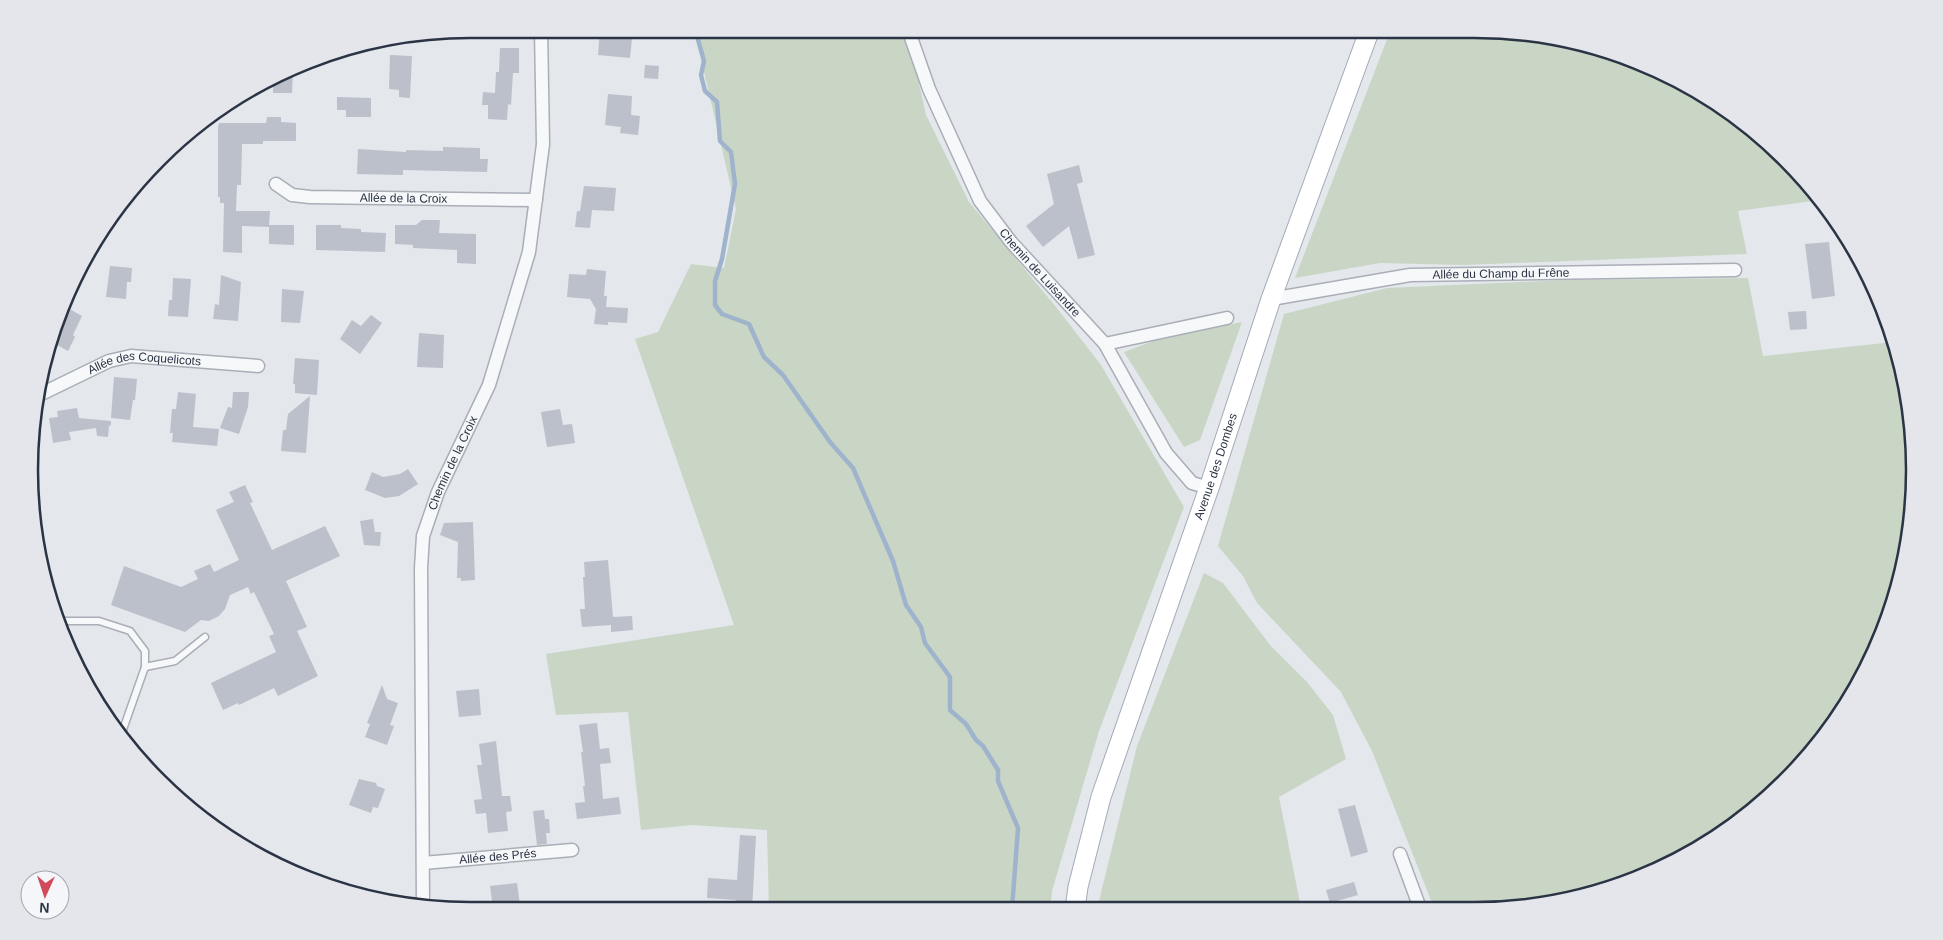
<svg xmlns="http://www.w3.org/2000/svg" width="1943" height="940" viewBox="0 0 1943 940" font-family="Arial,sans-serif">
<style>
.green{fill:#c9d6c5}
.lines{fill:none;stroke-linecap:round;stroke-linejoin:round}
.stream{stroke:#9fb4cc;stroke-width:4.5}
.building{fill:#bbc0ca}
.service-casing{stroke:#a9aeb7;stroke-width:9}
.minor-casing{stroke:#a9aeb7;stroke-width:15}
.primary-casing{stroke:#a3abb8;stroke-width:21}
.service{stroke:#f7f8fa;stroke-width:6}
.minor{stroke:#f7f8fa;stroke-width:12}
.primary{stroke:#fff;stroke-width:19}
.labels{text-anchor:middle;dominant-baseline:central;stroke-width:4;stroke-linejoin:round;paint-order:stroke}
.street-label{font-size:12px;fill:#2b3445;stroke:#f4f6f9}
.rim{fill:none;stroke:#2b3445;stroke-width:2.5}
</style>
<rect width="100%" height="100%" fill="#e4e7ec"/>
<g class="green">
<polygon points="694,29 907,29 926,115 969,202 1056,307 1101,365 1184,507 1099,731 1052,891 1050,909 769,910 767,830 692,825 641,830 628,712 556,715 546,654 734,625 635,339 658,332 691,264 724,268 736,209"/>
<polygon points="1391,29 1473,29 1559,37 1642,62 1718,103 1785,158 1820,200 1738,211 1747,254 1465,265 1380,263 1295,278"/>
<polygon points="1748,278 1763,356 1893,342 1906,384 1914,470 1906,556 1881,639 1823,738 1742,820 1642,878 1531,907 1434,908 1372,751 1341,692 1257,603 1243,576 1218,546 1284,314 1387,288 1568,280"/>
<polygon points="1242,322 1200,440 1184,447 1124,352 1153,341"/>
<polygon points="1204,573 1223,583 1270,645 1307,682 1333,715 1346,759 1279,797 1301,908 1097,909 1137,746"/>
</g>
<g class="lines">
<polyline class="stream" points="695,29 704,61 701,75 705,91 717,102 720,141 731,152 735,184 722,259 715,281 715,305 722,314 749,324 764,357 783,375 830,442 853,468 893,561 906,605 921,627 925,643 950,677 950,710 966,724 976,740 983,746 998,770 998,781 1018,828 1012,909"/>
</g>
<g class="building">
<polygon points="600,29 633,29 630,58 598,55"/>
<polygon points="500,48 519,48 519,73 513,73 511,105 508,104 507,120 488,119 488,105 482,105 483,92 495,93 496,72 499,72"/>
<polygon points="390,55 412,56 410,98 399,97 399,90 389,89"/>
<polygon points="645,65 659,66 658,79 644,78"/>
<polygon points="293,71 292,93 273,93 273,81"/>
<polygon points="608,94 632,96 631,115 640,116 638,135 620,133 621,127 605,125"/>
<polygon points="337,97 371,98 371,117 346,117 346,110 337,110"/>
<polygon points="267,117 281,117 281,122 296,123 296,141 263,141 263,144 242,144 241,185 237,185 236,211 270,211 269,225 294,225 294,245 269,244 269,227 242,226 242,253 223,252 224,203 220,203 220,197 218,197 218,127 219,123 266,123"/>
<polygon points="443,147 480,148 480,159 488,159 487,172 403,170 403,175 357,174 358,149 406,152 406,150 443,151"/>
<polygon points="1079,165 1083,182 1077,184 1095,255 1078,259 1069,226 1043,247 1026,226 1054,204 1047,174"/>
<polygon points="584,186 616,188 614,211 592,210 590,228 575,227 577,211 580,211"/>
<polygon points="422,220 440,220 439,233 476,234 476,264 457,263 457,250 413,248 413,245 395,244 395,225 416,225"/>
<polygon points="316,225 341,225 341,228 361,229 361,232 386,233 385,252 316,250"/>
<polygon points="1829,242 1835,296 1812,299 1805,244"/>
<polygon points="110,266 132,268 131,282 127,282 126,299 106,297"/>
<polygon points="587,269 606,271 604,296 607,296 606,307 628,308 627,323 608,322 608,325 594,324 596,309 590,299 567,297 569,274 586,275"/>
<polygon points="221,275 241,282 238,321 213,319 215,304 219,305"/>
<polygon points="173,278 191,279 188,317 168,316 169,300 172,300"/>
<polygon points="282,289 304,291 300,323 281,322"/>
<polygon points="66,307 82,316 73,335 75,337 68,351 50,341"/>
<polygon points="1806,311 1807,329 1790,330 1788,312"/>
<polygon points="371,315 382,323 360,354 340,339 352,320 361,326"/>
<polygon points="419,333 444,335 443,368 417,367"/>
<polygon points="295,358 319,360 317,395 295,393 295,384 293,384"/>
<polygon points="114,377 137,379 135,400 133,400 130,420 111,418"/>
<polygon points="178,392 196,394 193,427 219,429 217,446 172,442 173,433 170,433 172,409 176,409"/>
<polygon points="233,392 249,392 248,407 239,434 220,428 228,407 232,408"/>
<polygon points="310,396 306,453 281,451 283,430 286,430 288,414"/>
<polygon points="77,408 79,418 111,421 111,425 109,426 108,437 97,436 96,428 69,432 71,440 53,443 49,418 58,417 57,411"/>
<polygon points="560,409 563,425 572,424 575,443 547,447 541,412"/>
<polygon points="408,469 418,484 399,496 385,498 365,490 372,472 383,477 400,474"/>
<polygon points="245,485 253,502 250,503 272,550 325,526 340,556 286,581 307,627 297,631 318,676 278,696 274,688 239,705 238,703 223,710 211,683 276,652 269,636 274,634 254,592 251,594 248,587 230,595 225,609 219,616 209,621 201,620 185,632 111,605 124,566 181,587 198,579 194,571 210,564 214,572 239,560 216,510 234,502 229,492"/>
<polygon points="373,519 375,532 381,532 380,546 364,545 360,521"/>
<polygon points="473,522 475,580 461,581 461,578 457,578 458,542 440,535 444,523"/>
<polygon points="608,560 613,617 632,616 633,630 611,632 611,625 582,627 580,609 585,609 583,577 585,577 584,562"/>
<polygon points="382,685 387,699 398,703 390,725 394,726 387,745 365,737 370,724 367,723"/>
<polygon points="479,689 481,715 459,717 456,691"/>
<polygon points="597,723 600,749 609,748 611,763 600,764 603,799 619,797 621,814 577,819 575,803 585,802 583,786 585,786 581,752 583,752 579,725"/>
<polygon points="496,741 502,796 510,796 512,811 506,812 508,831 488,833 486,813 476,814 474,800 482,799 477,765 482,765 479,744"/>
<polygon points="359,779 376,783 377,786 385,789 378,808 373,807 371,813 349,805"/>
<polygon points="1355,805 1368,852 1351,857 1338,809"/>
<polygon points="544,810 545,819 549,819 550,833 546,833 547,844 537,845 533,811"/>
<polygon points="740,835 756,836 752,910 735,910 736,900 707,898 708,878 737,880"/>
<polygon points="1354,882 1358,895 1330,903 1326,890"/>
<polygon points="517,883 520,905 493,908 490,886"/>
</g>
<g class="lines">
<g class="service-casing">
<g id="service">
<polyline points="61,621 99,621 130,631 145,651 145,667 120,738"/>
<polyline points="145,667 175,661 205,637"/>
</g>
</g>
<g class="minor-casing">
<g id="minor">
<path id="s1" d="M908 29 929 89 980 201 1011 242 1105 344 1166 453 1192 483 1209 488"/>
<path id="s2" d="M276 184 292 195 310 197 536 200"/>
<path id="s3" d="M1271 299 1410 275 1735 270"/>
<polyline points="1105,344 1227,318"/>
<path id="s4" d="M37 396 109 361 131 356 258 366"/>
<polyline points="1400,854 1420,908"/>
<path id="s5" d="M423 863 572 850"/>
<path id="s6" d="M423 907 421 568 423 536 438 492 489 385 529 252 543 144 541 29"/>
</g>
</g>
<g class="primary-casing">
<g id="primary">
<path id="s7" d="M1075 909 1078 887 1101 797 1209 488 1271 299 1370 29"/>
</g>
</g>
<use href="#service" class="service"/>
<use href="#minor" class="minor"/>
<use href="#primary" class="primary"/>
</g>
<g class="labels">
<g class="street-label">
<text stroke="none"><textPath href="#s2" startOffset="131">Allée de la Croix</textPath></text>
<text stroke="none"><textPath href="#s1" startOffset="280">Chemin de Luisandre</textPath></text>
<text stroke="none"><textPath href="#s3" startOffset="232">Allée du Champ du Frêne</textPath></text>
<text stroke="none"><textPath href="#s4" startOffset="115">Allée des Coquelicots</textPath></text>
<text stroke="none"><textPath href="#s6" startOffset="450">Chemin de la Croix</textPath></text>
<text stroke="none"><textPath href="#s7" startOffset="465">Avenue des Dombes</textPath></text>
<text stroke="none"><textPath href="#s5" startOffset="75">Allée des Prés</textPath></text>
</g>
</g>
<path d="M0 0H1943V940H0ZM470 38H1474A432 432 0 0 1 1906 470V470A432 432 0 0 1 1474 902H470A432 432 0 0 1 38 470V470A432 432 0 0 1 470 38Z" fill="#e4e6eb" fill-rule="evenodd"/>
<path class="rim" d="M470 38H1474A432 432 0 0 1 1906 470V470A432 432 0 0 1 1474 902H470A432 432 0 0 1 38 470V470A432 432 0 0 1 470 38Z"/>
<g transform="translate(45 895) rotate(183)"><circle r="24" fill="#f4f6f9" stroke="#a4a8b1"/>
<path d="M0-4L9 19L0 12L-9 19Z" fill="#d1495b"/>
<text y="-8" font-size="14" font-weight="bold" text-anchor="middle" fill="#2b3445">N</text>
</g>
</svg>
